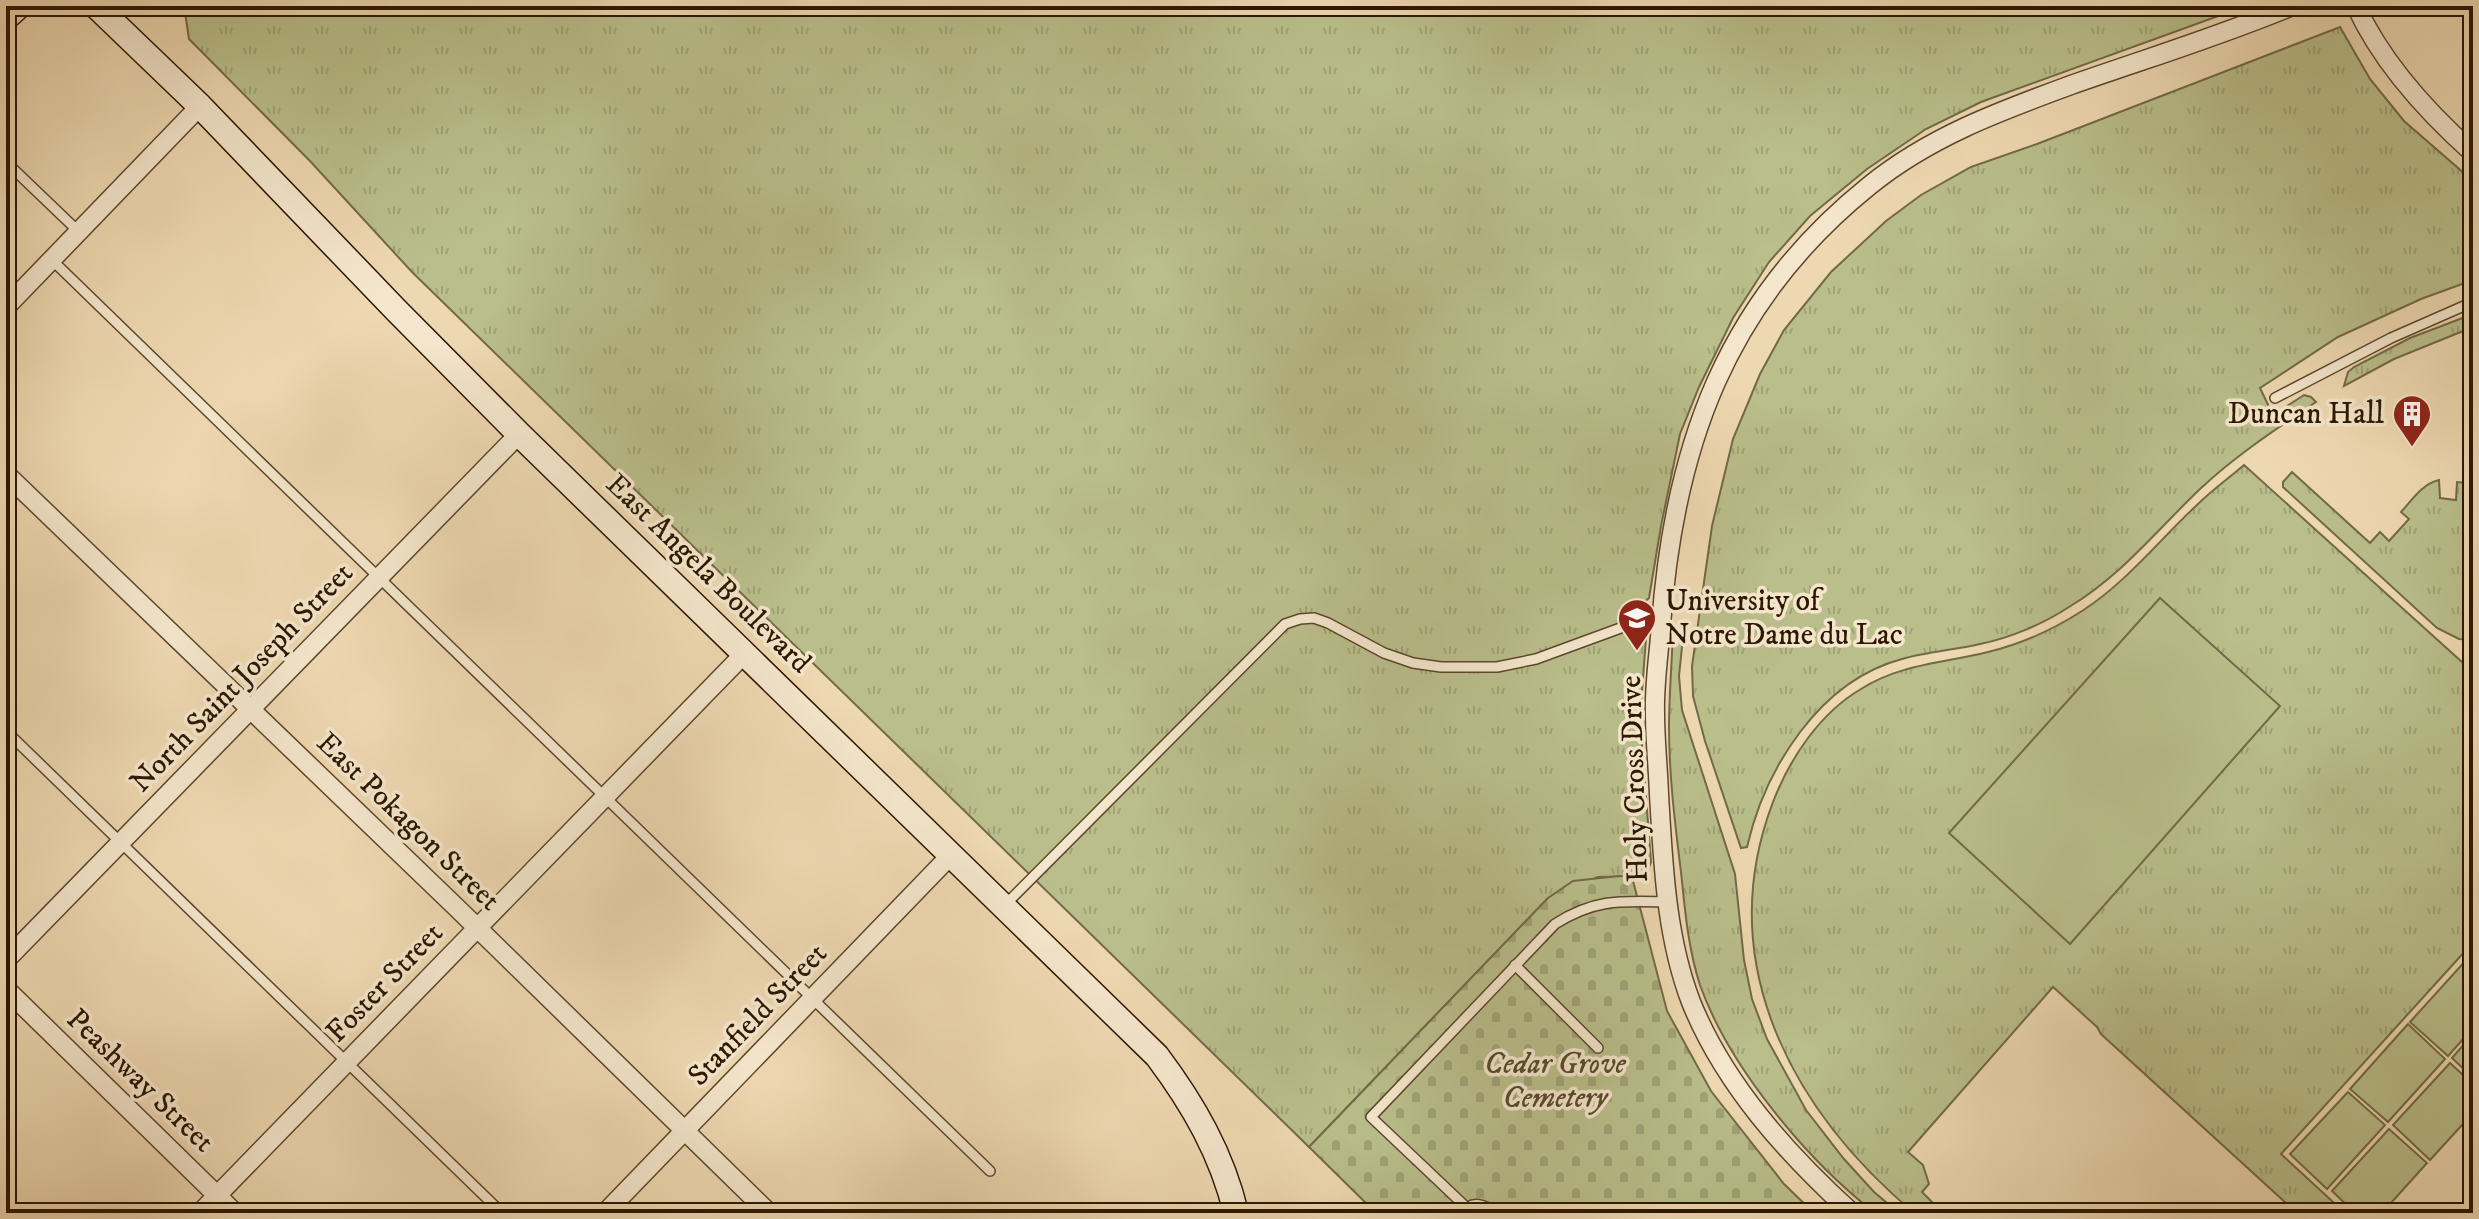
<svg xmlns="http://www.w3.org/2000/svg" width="2479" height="1219" viewBox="0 0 2479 1219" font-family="'IM FELL DW Pica',serif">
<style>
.grass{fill:url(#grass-tufts);stroke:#726a46;stroke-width:2}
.cemetery{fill:url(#cemetery-stones);stroke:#726a46;stroke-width:2}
.pitch{fill:#b9be8b;stroke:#726a46;stroke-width:2}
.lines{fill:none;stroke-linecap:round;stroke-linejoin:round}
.lane-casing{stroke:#5c472c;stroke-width:12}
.street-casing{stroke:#5c472c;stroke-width:21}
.secondary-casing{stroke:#2c1700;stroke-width:27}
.primary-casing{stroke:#2c1700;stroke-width:31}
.lane{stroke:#f4e6cc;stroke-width:9}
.street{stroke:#f4e6cc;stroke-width:18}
.secondary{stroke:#f4e6cc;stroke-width:24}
.primary{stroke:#eed8b1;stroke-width:28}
.labels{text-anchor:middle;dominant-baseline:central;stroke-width:7;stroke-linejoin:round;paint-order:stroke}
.poi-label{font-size:30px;fill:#2c1700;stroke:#f4e6cc;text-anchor:end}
.street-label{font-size:30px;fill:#2c1700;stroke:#f4e6cc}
.park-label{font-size:30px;font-style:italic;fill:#56492a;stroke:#f4e6cc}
</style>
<defs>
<pattern id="grass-tufts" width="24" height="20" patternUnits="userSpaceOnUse" patternTransform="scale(2)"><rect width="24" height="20" fill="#b9be8b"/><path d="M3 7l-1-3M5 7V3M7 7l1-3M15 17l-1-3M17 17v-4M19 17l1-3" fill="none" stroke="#9fa376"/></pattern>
<pattern id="cemetery-stones" width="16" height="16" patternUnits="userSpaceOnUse" patternTransform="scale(2)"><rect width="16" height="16" fill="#b9be8b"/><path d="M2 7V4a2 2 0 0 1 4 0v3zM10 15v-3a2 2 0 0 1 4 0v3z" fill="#9fa376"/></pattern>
</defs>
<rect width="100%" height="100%" fill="#eed8b1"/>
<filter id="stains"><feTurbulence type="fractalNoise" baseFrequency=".0025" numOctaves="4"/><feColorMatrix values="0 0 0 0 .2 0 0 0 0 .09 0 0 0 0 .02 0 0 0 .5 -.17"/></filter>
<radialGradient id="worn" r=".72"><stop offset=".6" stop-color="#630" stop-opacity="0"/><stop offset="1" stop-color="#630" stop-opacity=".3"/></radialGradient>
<g class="grass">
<polygon points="184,6 2246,6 1981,102 1926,129 1867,169 1810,216 1769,262 1733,318 1699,387 1680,434 1661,526 1649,598 1640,606 1626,610 1626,633 1639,631 1646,638 1640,718 1651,862 1646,876 1598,877 1548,898 1309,1147 412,272 310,161 189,39"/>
<path d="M2340 27 2370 79 2404 121 2473 181V280L2421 299 2338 337 2260 388 2273 415 2304 395 2311 397 2316 402C2276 429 2235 456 2200 489 2156 531 2122 575 2069 607 2043 624 2010 638 1980 644 1954 650 1927 652 1902 659 1819 681 1765 769 1747 847L1741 848 1705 741 1693 696 1692 666 1712 526 1733 439 1760 374 1784 330 1831 272 1886 221 1921 195 1971 167 2037 144Z"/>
<polygon points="2473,314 2473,327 2394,359 2344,386 2348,372 2354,367 2410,338"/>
<path d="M2244 465 2473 672V954L2467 949 2281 1154 2345 1213H2297L2101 1034 2097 1027 2053 987 1908 1152 1923 1165 1929 1184 1922 1192 1938 1208 1934 1213H1914C1791 1109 1712 962 1773 802 1790 758 1820 713 1861 689 1900 664 1944 663 1988 652 2021 644 2054 629 2082 611 2127 582 2159 540 2198 504 2212 490 2229 478 2244 465Z"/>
<path d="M2292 472 2370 543 2380 532 2389 541 2409 519 2401 512C2412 500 2422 484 2439 480L2440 498 2456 500 2457 482 2468 483 2473 488V495L2470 498 2473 501V640L2459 639 2437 628 2283 487V482Z"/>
<path d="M1673 630 1679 631 1683 637 1679 676 1682 710 1735 874 1744 960 1752 999 1767 1039 1806 1110 1844 1159 1874 1192 1899 1213H1875C1807 1160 1729 1067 1700 985 1688 948 1685 910 1681 872 1675 824 1669 775 1669 727 1669 695 1672 662 1673 630Z"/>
</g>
<polygon class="cemetery" points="1619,876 1632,877 1667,1011 1711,1091 1784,1184 1814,1213 1376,1213 1309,1147 1548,898 1573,881"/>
<g class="pitch">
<polygon points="2160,598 2280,706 2070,944 1949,833"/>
<polygon points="2468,958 2473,963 2473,1028 2448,1056 2410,1022"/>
<polygon points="2408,1024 2445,1059 2388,1122 2350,1089"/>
<polygon points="2473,1034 2473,1078 2452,1058"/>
<polygon points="2450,1063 2473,1084 2473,1113 2430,1160 2393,1125"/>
<polygon points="2348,1092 2385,1125 2327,1189 2290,1154"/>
<polygon points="2389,1129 2427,1163 2382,1213 2355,1213 2332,1191"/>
</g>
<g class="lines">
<g class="lane-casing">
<g id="lane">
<polyline points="6,162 79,232"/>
<polyline points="52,260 990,1171"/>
<polyline points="2275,398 2391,338 2473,302"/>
<polyline points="6,731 502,1213"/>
<polyline points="1006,904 1285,624 1300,619 1314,618 1328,623 1384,653 1413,663 1441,667 1497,667 1536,659 1626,626 1661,620"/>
<polyline points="1515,965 1598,1048"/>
<path d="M1466 1207 1371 1117 1555 924C1596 898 1622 901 1669 902"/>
<path d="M1462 1213C1472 1198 1486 1206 1499 1213"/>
</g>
</g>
<g class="street-casing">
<g id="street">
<path d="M2356 6C2382 63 2426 111 2473 153"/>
<polyline points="6,307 200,106"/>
<polyline points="6,474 458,909 769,1213"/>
<polyline points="6,960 519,434"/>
<polyline points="6,989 235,1213"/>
<polyline points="200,1213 744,654"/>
<polyline points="605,1213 950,856"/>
<path d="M1852 1213C1787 1154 1724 1084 1691 1002 1666 937 1663 863 1659 794 1658 767 1655 740 1655 714 1654 684 1659 654 1661 625 1674 446 1726 301 1869 186 1929 137 2000 111 2071 85 2145 59 2220 36 2292 6"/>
</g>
</g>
<g class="secondary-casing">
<path id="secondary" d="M96 6 200 106 396 310 519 434 1157 1056C1193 1104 1222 1154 1236 1213"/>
</g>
<g class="primary-casing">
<polyline id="primary" points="6,15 16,6"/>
</g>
<use href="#lane" class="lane"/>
<use href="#street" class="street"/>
<use href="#secondary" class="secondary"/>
<use href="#primary" class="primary"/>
</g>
<defs>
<g id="building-pin" transform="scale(2)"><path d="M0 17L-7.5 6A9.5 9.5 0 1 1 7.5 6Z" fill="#8f2418" stroke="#f4e6cc"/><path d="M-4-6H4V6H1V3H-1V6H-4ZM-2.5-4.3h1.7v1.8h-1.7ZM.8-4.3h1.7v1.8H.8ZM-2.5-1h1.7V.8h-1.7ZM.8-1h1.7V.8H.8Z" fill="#fff"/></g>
<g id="university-pin" transform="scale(2)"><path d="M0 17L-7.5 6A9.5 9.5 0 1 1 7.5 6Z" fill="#8f2418" stroke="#f4e6cc"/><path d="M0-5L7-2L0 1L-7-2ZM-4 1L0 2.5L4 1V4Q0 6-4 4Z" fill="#fff"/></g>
</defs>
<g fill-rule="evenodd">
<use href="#building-pin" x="2412" y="414"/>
<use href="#university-pin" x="1637" y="618"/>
</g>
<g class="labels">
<g class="poi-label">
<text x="2384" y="414">Duncan Hall</text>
<text x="1665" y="601" text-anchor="start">University of<tspan x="1665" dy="34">Notre Dame du Lac</tspan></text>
</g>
<g class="street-label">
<text transform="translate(708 574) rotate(44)">East Angela Boulevard</text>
<text transform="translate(242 678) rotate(-46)">North Saint Joseph Street</text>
<text transform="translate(1635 779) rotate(-92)">Holy Cross Drive</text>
<text transform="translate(408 822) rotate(44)">East Pokagon Street</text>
<text transform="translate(385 983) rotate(-46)">Foster Street</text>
<text transform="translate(758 1015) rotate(-46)">Stanfield Street</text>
<text transform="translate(140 1081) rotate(44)">Peashway Street</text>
</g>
<g class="park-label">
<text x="1555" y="1064">Cedar Grove<tspan x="1555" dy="34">Cemetery</tspan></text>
</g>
</g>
<rect width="2479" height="1219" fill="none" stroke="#eed8b1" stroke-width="32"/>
<rect x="8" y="8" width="2463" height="1203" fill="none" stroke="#2c1700" stroke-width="4"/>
<rect x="16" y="16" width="2447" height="1187" fill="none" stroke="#2c1700" stroke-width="2"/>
<rect width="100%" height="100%" filter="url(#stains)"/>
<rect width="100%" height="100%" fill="url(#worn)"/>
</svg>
